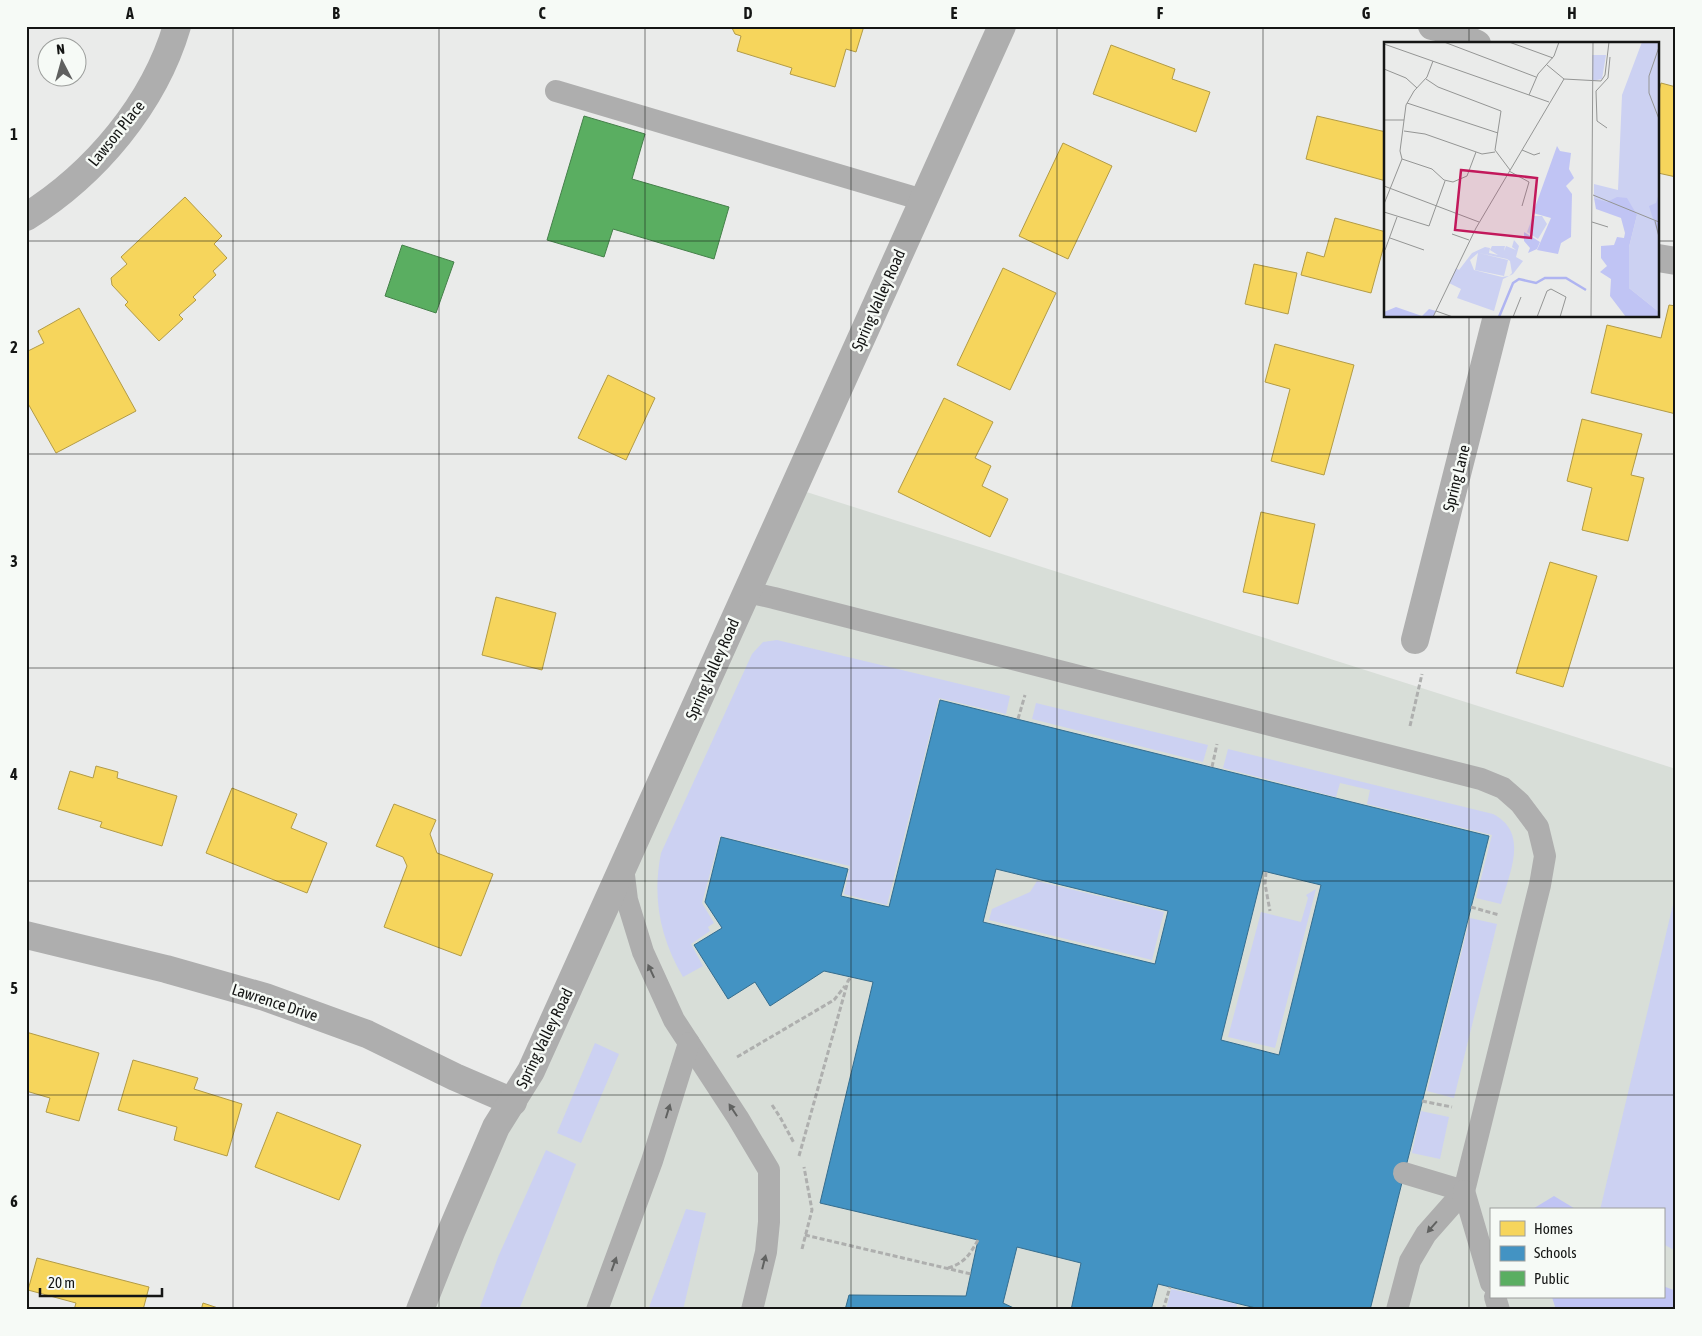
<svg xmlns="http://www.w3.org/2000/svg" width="1702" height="1336" viewBox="0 0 1702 1336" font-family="'Asap Condensed',sans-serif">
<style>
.built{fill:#d8ded8;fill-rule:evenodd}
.green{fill:#ccd1f2}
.forest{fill:#c0c4f4}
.homes{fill:#f6d55c;stroke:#b29b46}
.schools{fill:#4393c3;stroke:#356d8e;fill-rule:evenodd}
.public{fill:#5aae61;stroke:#45804a}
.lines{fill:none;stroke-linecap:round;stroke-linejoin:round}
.path{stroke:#aeafae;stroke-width:3;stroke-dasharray:5 2.5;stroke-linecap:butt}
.service{stroke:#aeaeae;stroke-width:22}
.minor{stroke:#aeaeae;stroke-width:28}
.tertiary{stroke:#aeaeae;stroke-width:28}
.oneway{fill:#616261}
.grid{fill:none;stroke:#141514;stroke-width:1;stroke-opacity:0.55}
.labels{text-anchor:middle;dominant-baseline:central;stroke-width:5;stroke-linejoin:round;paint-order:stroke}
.street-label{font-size:16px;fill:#141514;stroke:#f6faf6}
.inset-river{fill:none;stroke:#afb4f1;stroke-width:2.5}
.inset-road{fill:none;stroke:#949594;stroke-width:1}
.view{fill:#c2185b;fill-opacity:0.15;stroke:#c2185b;stroke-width:2.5}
.inset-edge{fill:none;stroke:#141514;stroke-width:2.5}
.neatline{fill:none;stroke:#141514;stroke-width:2}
.grid-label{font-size:16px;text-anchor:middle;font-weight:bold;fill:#141514}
</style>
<rect width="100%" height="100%" fill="#eaebea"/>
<path class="built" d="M794 488 1676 769V1310H420ZM1491 1210H1663V1297H1491Z"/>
<g class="green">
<path d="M777 640 1010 696 1006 714 939 698 887 905 844 894 850 866 720 836 702 903 714 923 708 927 710 931 691 944 703 966 683 977C660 938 652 898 661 853L752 654 763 642Z"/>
<polygon points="1036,703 1208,745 1203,762 1032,719"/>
<path d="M1228 749 1493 814C1530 833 1509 873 1501 904L1476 898 1492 835 1367 804 1370 790 1340 783 1336 797 1223 768Z"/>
<polygon points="1037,881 1164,912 1152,960 989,920 992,909 1030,892"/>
<polygon points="1316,889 1275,1048 1228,1037 1261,912 1301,922 1308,898 1306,895"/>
<polygon points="1676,892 1676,1251 1663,1244 1663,1210 1600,1210"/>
<polygon points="1470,918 1497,924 1454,1098 1427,1091"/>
<polygon points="595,1043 619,1054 581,1143 557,1133"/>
<polygon points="1421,1111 1449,1117 1440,1159 1412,1153"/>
<polygon points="546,1150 576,1164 519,1310 479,1310 498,1257"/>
<polygon points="686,1209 706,1213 683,1310 648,1310"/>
<polygon points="1171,1289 1237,1304 1236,1310 1166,1310"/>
</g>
<g class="forest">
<polygon points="1554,1196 1577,1210 1531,1210"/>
<polygon points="1663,1286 1676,1291 1676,1310 1556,1310 1552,1297 1663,1297"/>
</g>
<g class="homes">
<polygon points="731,26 864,26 856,52 846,49 835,87 790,74 792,68 737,51 741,36 735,34"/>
<polygon points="1111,45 1175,69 1172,79 1210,92 1196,132 1093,94"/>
<polygon points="1661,83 1676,87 1676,177 1658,173 1658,95"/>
<polygon points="1317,116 1386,132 1386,181 1306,159"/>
<polygon points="1063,143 1112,166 1068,259 1019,236"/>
<polygon points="185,197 222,236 214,244 227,258 213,271 216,275 193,297 196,300 179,315 183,319 159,341 125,305 128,302 112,285 111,278 127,264 121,257"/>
<polygon points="1335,218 1386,232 1386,238 1371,293 1301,275 1307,252 1324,257"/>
<polygon points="1254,264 1297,273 1288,314 1245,304"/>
<polygon points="1003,268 1056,293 1010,390 957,365"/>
<polygon points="1669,305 1676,306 1676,414 1591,393 1607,325 1661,338"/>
<polygon points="79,308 136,411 56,453 26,400 26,352 44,343 38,331"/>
<polygon points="1275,344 1354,365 1324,475 1271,461 1290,389 1265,382"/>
<polygon points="608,375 655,398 626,460 578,438"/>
<polygon points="944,398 993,422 975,458 991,466 982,486 1008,499 990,537 898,492"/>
<polygon points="1582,419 1642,434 1631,475 1644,478 1628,541 1582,530 1592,488 1567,481"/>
<polygon points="1261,512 1315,524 1298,604 1243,592"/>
<polygon points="1550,562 1597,576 1563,687 1516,673"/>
<polygon points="496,597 556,613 542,670 482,655"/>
<polygon points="96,766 118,772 117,778 177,796 162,846 100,827 102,822 58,809 70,771 93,778"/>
<polygon points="232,788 297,814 291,828 327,843 307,893 206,853"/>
<polygon points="394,804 436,820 430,834 437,853 493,874 461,956 384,927 407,866 403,857 376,846"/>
<polygon points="26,1032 99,1053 79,1121 46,1112 50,1098 26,1091"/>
<polygon points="133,1060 198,1078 194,1089 242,1104 227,1156 174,1140 177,1127 118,1110"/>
<polygon points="277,1112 361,1145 339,1200 255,1167"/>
<polygon points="37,1258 149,1287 143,1310 74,1310 76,1303 28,1290"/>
<polygon points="203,1303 224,1310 201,1310"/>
</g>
<path class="schools" d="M940 700 1489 836 1370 1310H1264L1158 1284 1151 1310H1071L1081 1263 1017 1247 1003 1303 1018 1310H845L849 1295 966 1296 978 1240 820 1203 873 982 824 971 770 1006 755 982 728 999 694 945 722 928 705 902 721 837 848 869 841 896 889 907ZM996 869 1168 911 1155 964 983 922ZM1263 871 1321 885 1279 1055 1221 1040Z"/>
<g class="public">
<polygon points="584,116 645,134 632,179 729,207 714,259 613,229 604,257 547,240"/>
<polygon points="402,245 454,262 436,313 385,296"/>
</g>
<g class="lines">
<g class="path">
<polyline points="1018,719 1025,695"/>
<polyline points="1410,726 1422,674"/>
<polyline points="1212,767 1217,744"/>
<polyline points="1266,872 1265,884 1270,911"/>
<polyline points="1471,907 1499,915"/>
<polyline points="737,1057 834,1000 845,986"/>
<polyline points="1422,1101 1452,1107"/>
<polyline points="772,1105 780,1117 794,1143"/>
<polyline points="799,1156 848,981 851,977"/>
<polyline points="805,1235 971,1274"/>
<polyline points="802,1249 812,1210 804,1167"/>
<path d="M948 1268C965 1263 970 1254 978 1240"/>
<polyline points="1163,1310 1170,1287"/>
</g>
<g class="service">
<polyline points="556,91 923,200"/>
<polyline points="747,592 774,598 1481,779 1503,788 1520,803 1538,827 1545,856 1540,885 1464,1191 1426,1234 1410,1261 1397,1310"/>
<polyline points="623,867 627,900 643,952 674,1020 738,1118 769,1170 769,1222 766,1252 752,1310"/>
<polyline points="1404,1173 1464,1191"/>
<polyline points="1464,1191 1491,1283"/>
<polyline points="1495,1297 1499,1310"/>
<polyline points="597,1310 652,1161 689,1043"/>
</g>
<g class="minor">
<polyline points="1432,26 1442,28 1477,44"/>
<path d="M26 217C95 174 154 104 177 26"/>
<polyline points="1658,258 1676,261"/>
<polyline points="1415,640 1497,316"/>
<polyline points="26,935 166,969 265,997 367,1034 455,1077 513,1102"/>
</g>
<polyline class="tertiary" points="420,1310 451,1232 496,1127 531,1071 1002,26"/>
</g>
<defs><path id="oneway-solid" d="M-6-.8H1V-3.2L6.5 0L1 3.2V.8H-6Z" transform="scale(1.25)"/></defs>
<g class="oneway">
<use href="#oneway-solid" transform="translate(651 971) rotate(-115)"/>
<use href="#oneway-solid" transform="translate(733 1110) rotate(-123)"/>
<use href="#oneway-solid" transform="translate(668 1111) rotate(-73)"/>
<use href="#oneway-solid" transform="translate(1432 1227) rotate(131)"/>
<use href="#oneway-solid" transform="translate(764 1262) rotate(-76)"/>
<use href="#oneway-solid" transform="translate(614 1264) rotate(-70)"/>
</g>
<path class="grid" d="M233 26V1310M439 26V1310M645 26V1310M851 26V1310M1057 26V1310M1263 26V1310M1469 26V44M26 241H1386M1658 241H1676M1469 316V1310M26 454H1676M26 668H1676M26 881H1676M26 1095H1676"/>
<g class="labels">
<g class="street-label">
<text transform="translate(116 133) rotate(-51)">Lawson Place</text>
<text transform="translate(878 300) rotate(-66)">Spring Valley Road</text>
<text transform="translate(1456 478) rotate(-76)">Spring Lane</text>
<text transform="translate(712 669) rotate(-66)">Spring Valley Road</text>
<text transform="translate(275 1002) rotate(18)">Lawrence Drive</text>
<text transform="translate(544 1038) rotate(-64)">Spring Valley Road</text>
</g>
</g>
<g transform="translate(1384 42)">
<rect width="275" height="275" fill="#eaebea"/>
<path d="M258 0H275V270L245 246V205L253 173 210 156V142L234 148 238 53ZM208 13H222L218 37 208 39ZM149 174H158L163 182 154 197 143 190ZM130 198 135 204 132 215 139 219 129 232 119 237 110 269 73 256 77 247 65 241 72 226 75 228 88 211 101 205 106 206 105 211 114 213 106 208 108 204H121L120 209 122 204 132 208 128 205ZM94 211 91 228 120 234 124 218 95 211 123 217 126 219 128 231 125 234 118 235 90 228 86 218Z" fill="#ccd1f2" fill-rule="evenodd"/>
<path d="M173 104 176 109 187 111 185 127 190 136 182 144 188 152 187 195 177 201 174 212 153 208 167 176 149 171ZM275 151V196L265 164 272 161ZM233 155 243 156 253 173 245 205V246L275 270 274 275H242L226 254 227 237 216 230 223 224 217 216V204L230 203 233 195 240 196 241 191 237 176 212 167 210 156 223 160ZM140 190 156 200 153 207 144 211 146 206 140 199ZM12 265 38 274 45 267 52 269 49 275H0V270Z" fill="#c0c4f4"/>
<path class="inset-river" d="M115 275 129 241 135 237 152 241 161 236H182L202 248"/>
<path class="inset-road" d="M60 0 152 35M125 0 169 16M0 2 165 60M275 5 265 34V51L275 77M163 23 180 37M0 27 22 36 33 46M42 37 54 45 117 69 111 108 126 128M145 53 154 32 170 14 175 0M23 61 114 91M0 78H20M223 86 213 79 212 49 224 36 226 15M20 89 41 92 98 112 111 110M138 108 150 113 156 111M18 117 48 127 60 138 69 140 83 134 92 110M125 129 145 140 138 164M0 144 95 180M209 153 275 180M0 162 18 117 16 109 22 63 30 49 43 35 49 19M0 170 45 184 61 139M271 179 275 195M208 180 224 185M68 192 85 198M6 196 40 208M1 208 13 175M52 269 69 275M49 275 92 186 180 37 217 39 221 33 225 0M129 275 137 255M153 275 163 249 167 247 182 255 176 275M207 275 209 0"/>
<path class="view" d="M77 128 153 136 147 196 71 188Z"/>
<rect width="275" height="275" class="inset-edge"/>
</g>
<rect width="1702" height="1336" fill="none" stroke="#f6faf6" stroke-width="55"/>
<rect x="1490" y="1208" width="175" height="90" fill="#f6faf6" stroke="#9c9e9c"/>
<rect x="1500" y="1221" width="25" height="15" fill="#f6d55c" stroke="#9c9e9c"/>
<text x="1534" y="1234" font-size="15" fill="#141514">Homes</text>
<rect x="1500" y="1246" width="25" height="15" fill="#4393c3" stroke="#9c9e9c"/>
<text x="1534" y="1258" font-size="15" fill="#141514">Schools</text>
<rect x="1500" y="1271" width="25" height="15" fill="#5aae61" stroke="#9c9e9c"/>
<text x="1534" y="1284" font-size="15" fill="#141514">Public</text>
<g transform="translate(62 62) rotate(354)"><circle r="24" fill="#f6faf6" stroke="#9c9e9c"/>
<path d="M0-4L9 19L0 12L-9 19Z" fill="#5f605f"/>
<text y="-8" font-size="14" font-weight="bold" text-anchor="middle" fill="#141514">N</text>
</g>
<path d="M40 1288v8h122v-8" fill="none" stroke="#141514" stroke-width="2.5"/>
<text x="48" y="1288" font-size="15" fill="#141514" stroke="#f6faf6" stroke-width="4" paint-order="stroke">20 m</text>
<rect x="28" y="28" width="1646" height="1280" class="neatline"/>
<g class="grid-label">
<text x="130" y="19">A</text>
<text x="336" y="19">B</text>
<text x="542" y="19">C</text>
<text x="748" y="19">D</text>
<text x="954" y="19">E</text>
<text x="1160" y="19">F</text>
<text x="1366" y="19">G</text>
<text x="1572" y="19">H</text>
<text x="14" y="140">1</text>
<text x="14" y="353">2</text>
<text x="14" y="567">3</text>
<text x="14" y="780">4</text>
<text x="14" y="994">5</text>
<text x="14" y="1207">6</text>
</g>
</svg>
